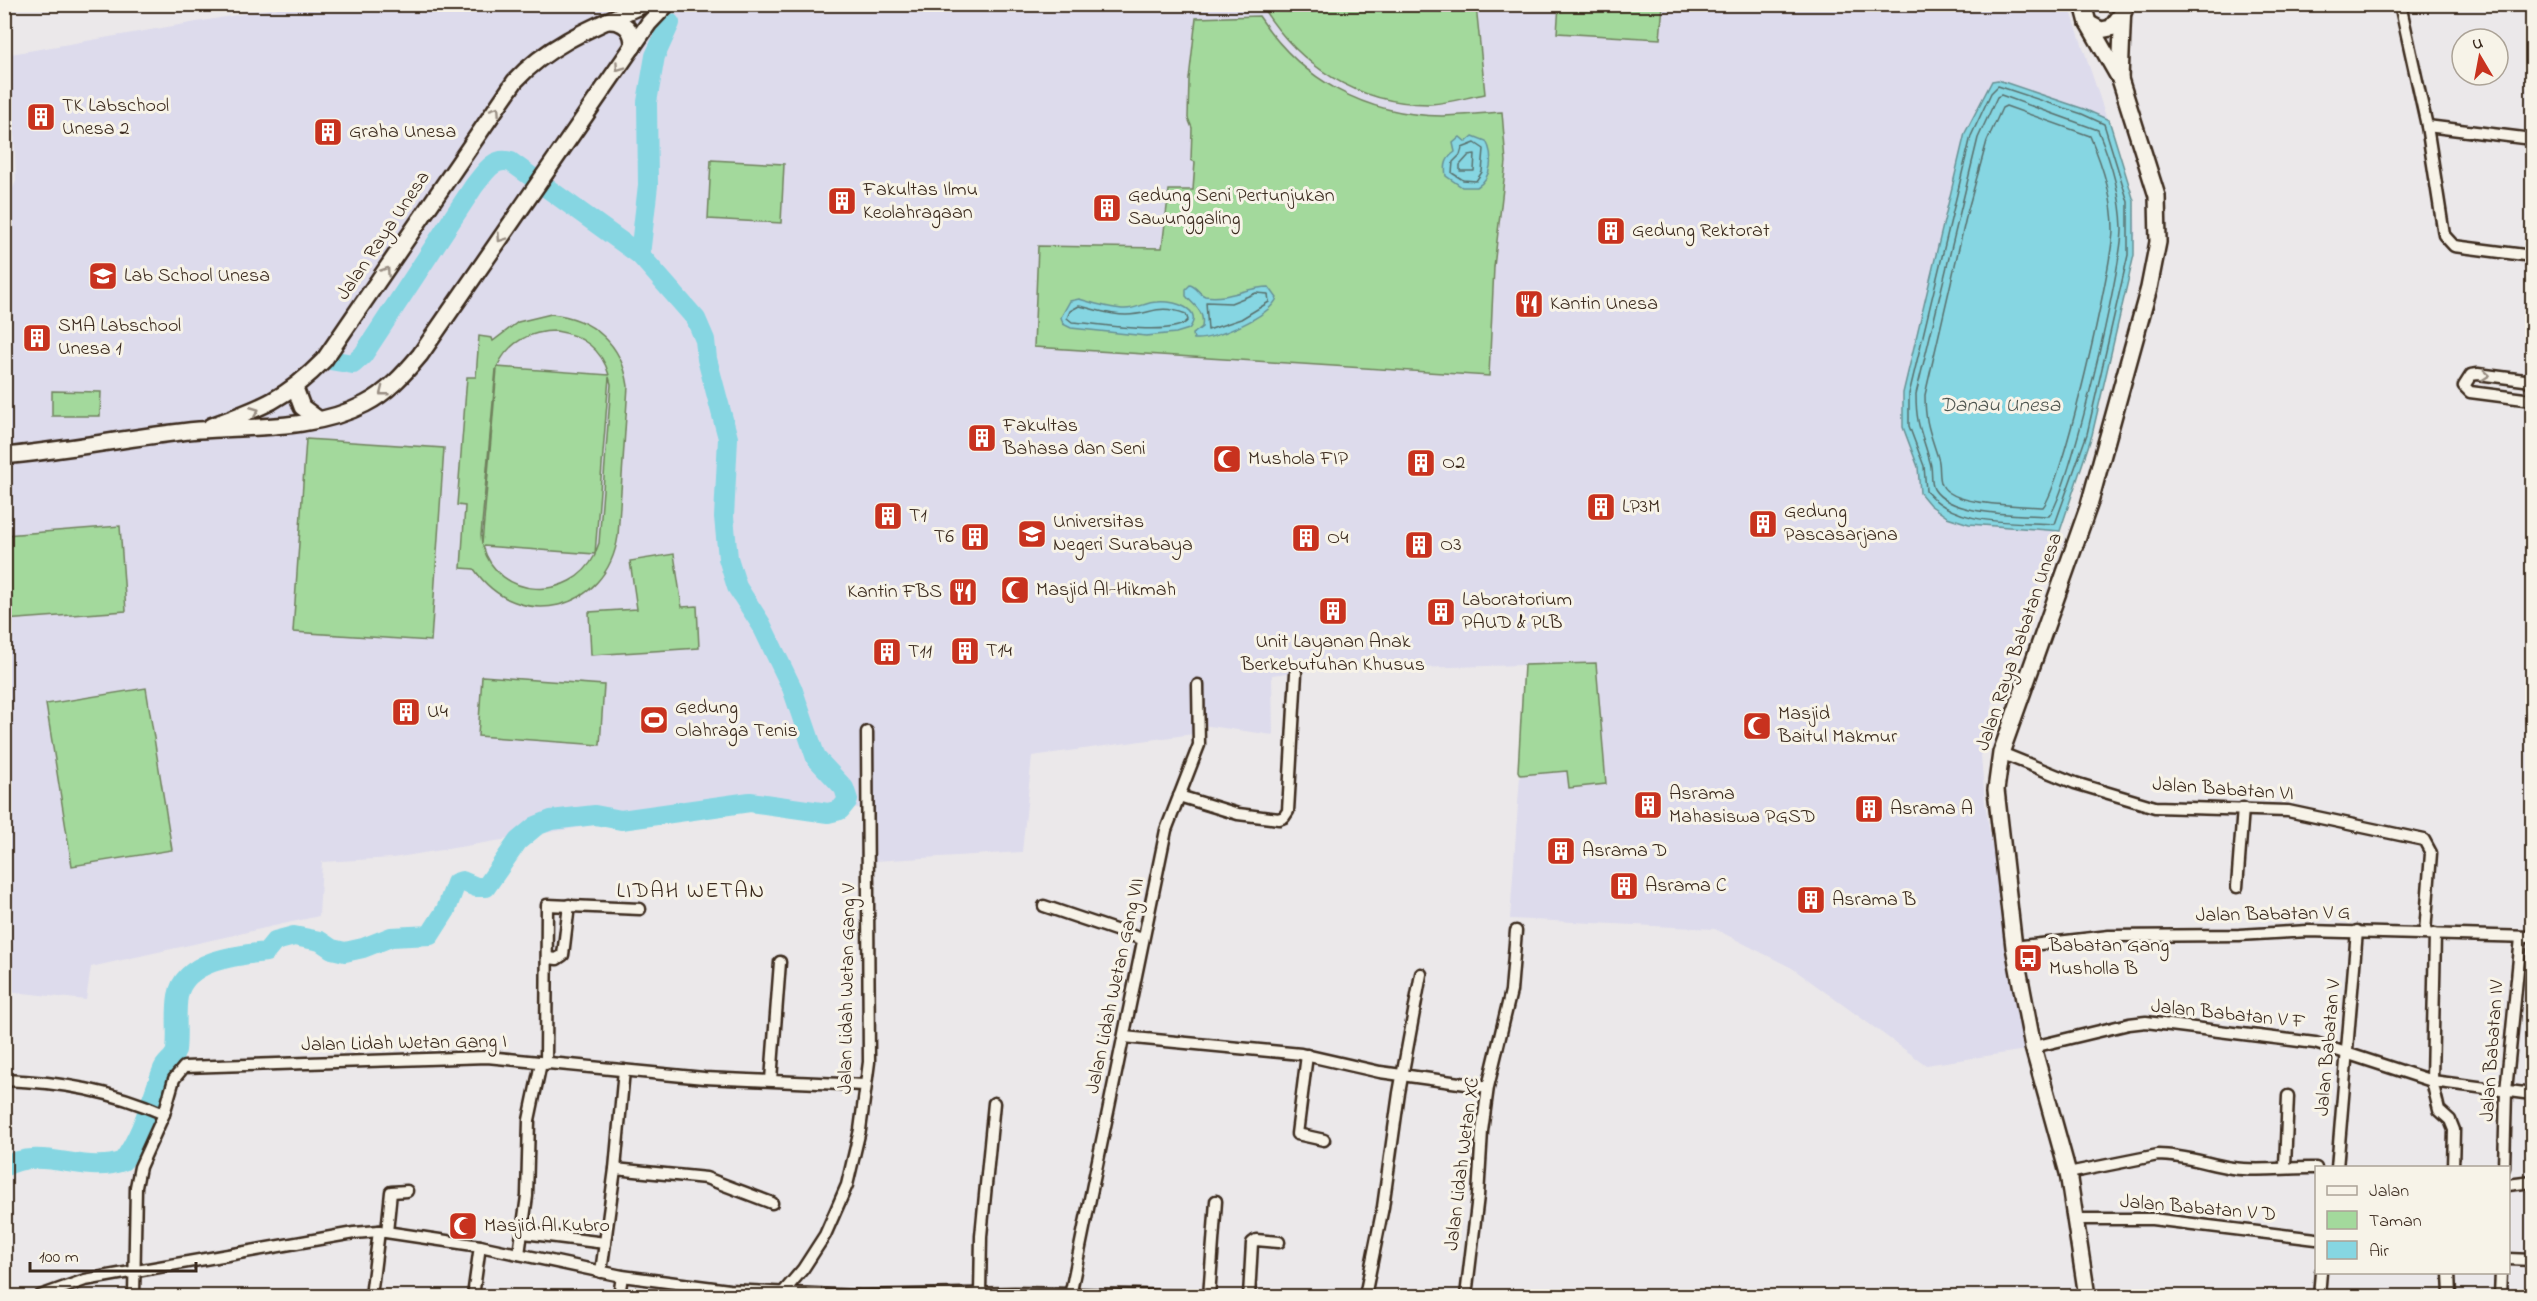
<svg xmlns="http://www.w3.org/2000/svg" width="2537" height="1301" viewBox="0 0 2537 1301" font-family="'Indie Flower',sans-serif">
<style>
.built{fill:#dddbec}
.green{fill:#a3d99c;stroke:#6f825d;stroke-width:1.5;fill-rule:evenodd}
.water{fill:#86d6e2;stroke:#689194;stroke-width:1.5}
.lines{fill:none;stroke-linecap:round;stroke-linejoin:round}
.shore{stroke:#596f6c;stroke-width:1.5}
.river{stroke:#86d6e2;stroke-width:20}
.street-casing{stroke:#3b2a1e;stroke-width:15}
.secondary-casing{stroke:#3b2a1e;stroke-width:20}
.street{stroke:#f7f3e8;stroke-width:10}
.secondary{stroke:#f7f3e8;stroke-width:15}
.oneway{stroke:#998e83}
.labels{text-anchor:middle;dominant-baseline:central;stroke-width:6;stroke-linejoin:round;paint-order:stroke}
.poi-label{font-size:20px;fill:#3b2a1e;stroke:#f7f3e8;text-anchor:start}
.street-label{font-size:20px;fill:#3b2a1e;stroke:#f7f3e8}
.water-label{font-size:21px;font-style:italic;fill:#4e554f;stroke:#f7f3e8}
.quarter-label{font-size:22px;letter-spacing:1.5px;fill:#3b2a1e;stroke:#f7f3e8}
</style>
<rect width="100%" height="100%" fill="#ebe8ea"/>
<filter id="ink" filterUnits="userSpaceOnUse"><feTurbulence type="fractalNoise" baseFrequency=".0167" numOctaves="2"/><feDisplacementMap in="SourceGraphic" scale="12" xChannelSelector="R" yChannelSelector="G"/><feConvolveMatrix kernelMatrix="1 2 1 2 8 2 1 2 1" color-interpolation-filters="sRGB"/></filter>
<g filter="url(#ink)">
<polygon class="built" points="295,5 2069,5 2134,201 2136,230 2134,255 2092,435 2058,537 1993,703 1981,756 1985,803 2026,1050 1926,1065 1792,968 1715,929 1510,919 1520,775 1568,771 1606,783 1595,663 1413,668 1373,662 1272,675 1273,735 1195,724 1193,734 1032,756 1022,852 874,861 870,809 751,799 393,858 322,862 319,916 91,967 86,1000 5,991 4,210 16,181 11,54"/>
<g class="green">
<path d="M1261 5H1476L1485 94C1468 97 1449 103 1431 104 1357 105 1298 65 1261 5Z"/>
<polygon points="1559,5 1663,5 1660,39 1557,33"/>
<path d="M1259 16C1301 80 1365 115 1442 116 1462 116 1482 113 1502 112L1506 162 1494 267 1489 376 1034 347 1038 246 1162 248 1169 190H1193L1195 162 1191 160 1192 128 1188 118 1189 79 1196 18Z"/>
<polygon points="711,160 784,164 781,223 708,219"/>
<path d="M551 314C593 318 622 344 628 386L618 536C607 612 518 633 474 569L461 568 465 506 457 505 467 377H476L479 336 492 338 493 341 518 322ZM556 331C582 335 602 349 609 375L497 367C508 342 530 331 556 331ZM496 369H497L482 544 481 535ZM609 377 611 384 599 543 595 554ZM483 546 595 554V555C571 602 498 600 483 546Z"/>
<polygon points="52,391 101,392 100,416 52,416"/>
<polygon points="306,439 444,448 431,641 293,632"/>
<polygon points="120,526 126,611 5,620 5,535"/>
<polygon points="674,554 682,607 697,606 699,648 591,655 589,612 637,609 630,561"/>
<polygon points="1596,663 1606,784 1569,788 1567,771 1520,775 1518,771 1524,665"/>
<polygon points="482,676 604,685 600,745 478,736"/>
<polygon points="146,688 172,850 72,866 46,704"/>
</g>
<g class="water">
<polygon points="1998,80 2084,109 2109,120 2134,201 2134,255 2092,435 2060,531 1969,524 1947,517 1930,505 1920,493 1918,467 1903,427 1903,393 1965,133 1992,81"/>
<path d="M1473 136 1486 141C1494 155 1492 178 1477 187H1462L1446 176C1444 165 1446 158 1455 152L1453 143 1460 137 1466 142Z"/>
<path d="M1190 285C1197 287 1199 294 1205 296 1228 300 1246 287 1269 287L1277 298C1269 317 1213 341 1194 339L1193 334 1202 327C1205 311 1195 307 1186 296V289Z"/>
<path d="M1079 299C1094 303 1110 309 1125 309 1137 309 1146 302 1157 302 1173 301 1205 308 1189 329L1176 333 1146 336 1071 328 1063 324 1061 317 1070 301Z"/>
</g>
<g class="lines">
<g class="shore">
<path d="M1998 86 2082 114 2104 124 2128 202V255L2087 434 2055 524C2012 521 1956 527 1926 491L1924 466 1909 426V394L1971 136 1991 93Z"/>
<path d="M2001 95 2098 130C2110 159 2121 195 2122 228 2123 263 2069 494 2049 516 2021 514 1951 517 1934 489 1930 482 1933 470 1930 462 1922 432 1916 427 1916 394L1978 138 1997 97Z"/>
<path d="M2006 106 2090 136C2102 164 2113 199 2113 229 2113 264 2062 486 2043 507 2021 505 1953 507 1942 485 1938 477 1941 466 1938 458 1930 432 1925 423 1925 395L1967 213 1987 141 2002 108Z"/>
<polygon points="1475,143 1484,149 1482,172 1476,181 1463,180 1452,173 1453,162 1460,155 1462,148"/>
<polygon points="1475,154 1474,171 1460,171 1460,165 1469,155"/>
<polygon points="1256,293 1268,294 1269,302 1241,319 1208,330 1206,302 1231,303"/>
<path d="M1079 306C1094 309 1110 315 1126 315 1152 315 1156 303 1186 314L1188 320C1175 338 1095 323 1072 322L1067 318 1070 311Z"/>
</g>
<g class="river">
<path d="M330 360 353 364 363 355 474 186C484 174 493 156 511 162L640 255"/>
<path d="M4 1167C42 1145 85 1176 123 1161 143 1134 151 1099 163 1069 166 1062 175 1058 176 1050 178 1033 175 1013 178 996 184 960 238 955 266 952L275 941 294 936 320 941 332 949 345 952 363 948 391 937 430 935 446 910 456 883 462 881 476 887H486L518 841 536 826 551 820 595 815 621 820 750 802 828 813 840 810 848 800 844 788 816 758 792 688 761 624 737 587 728 558 724 517 728 438 707 359 705 340 696 319 640 255 648 185 647 102 655 56 670 23"/>
</g>
<g class="street-casing">
<g id="street">
<polyline points="2400,4 2427,126 2444,235 2454,246 2532,256"/>
<polyline points="2427,126 2532,139"/>
<polyline points="2532,381 2478,374 2471,375 2464,386 2470,392 2532,400"/>
<polyline points="2001,753 2075,783 2155,807 2288,811 2424,840 2431,853 2425,933"/>
<polyline points="1179,796 1238,814 1279,819 1284,817 1288,811 1296,673"/>
<polyline points="2237,887 2243,808"/>
<polyline points="1044,906 1142,939"/>
<polyline points="2435,934 2432,1081 2439,1110 2450,1120 2454,1130 2453,1168"/>
<polyline points="2014,947 2109,936 2239,935 2308,931 2532,937"/>
<polyline points="549,958 557,959 563,955 569,905"/>
<polyline points="1124,1037 1301,1054 1380,1072 1488,1087"/>
<polyline points="2033,1047 2129,1024 2146,1022 2315,1043 2432,1081 2532,1094"/>
<polyline points="1307,1055 1297,1134 1324,1140"/>
<polyline points="546,1064 547,905 640,909"/>
<path d="M4 1080C61 1082 112 1091 164 1114"/>
<polyline points="771,1080 780,962"/>
<polyline points="2285,1166 2288,1096"/>
<polyline points="2337,1168 2357,931"/>
<polyline points="2504,1168 2506,1091 2521,938"/>
<polyline points="615,1169 706,1178 772,1203"/>
<path d="M2068 1173 2158 1155C2184 1155 2207 1164 2232 1168 2260 1172 2288 1167 2316 1168"/>
<polyline points="2508,1185 2532,1182"/>
<polyline points="2076,1219 2152,1219 2316,1239"/>
<polyline points="387,1232 391,1192 407,1191"/>
<polyline points="524,1233 605,1243"/>
<polyline points="519,1254 527,1196 529,1120 541,1063"/>
<polyline points="2508,1259 2532,1260"/>
<polyline points="601,1272 615,1169 624,1070"/>
<polyline points="2449,1272 2450,1296"/>
<polyline points="980,1294 981,1236 994,1103"/>
<polyline points="40,1296 85,1280 354,1233 379,1231 480,1246 622,1276 729,1290 858,1296"/>
<polyline points="134,1296 136,1187 140,1167 164,1114 174,1079 184,1067 487,1057 704,1078 865,1085"/>
<polyline points="371,1296 379,1231"/>
<polyline points="473,1296 480,1246"/>
<polyline points="619,1296 622,1276"/>
<polyline points="780,1296 803,1269 825,1235 847,1185 860,1130 869,1062 867,732"/>
<polyline points="859,1296 1015,1293 1184,1296"/>
<polyline points="1070,1296 1166,830 1199,745 1198,685"/>
<polyline points="1209,1296 1216,1201"/>
<polyline points="1249,1296 1252,1243 1256,1240 1279,1242"/>
<polyline points="1365,1296 1383,1207 1399,1093 1421,974"/>
<polyline points="1466,1296 1478,1196 1482,1131 1488,1087 1511,991 1516,931"/>
<polyline points="2319,1296 2321,1272"/>
<polyline points="2500,1296 2501,1272"/>
</g>
</g>
<g class="secondary-casing">
<g id="secondary">
<polyline points="2083,4 2088,23 2120,79 2157,196 2158,242 2149,288 2089,505 2001,753 1996,790 2014,947 2033,1047 2068,1173 2087,1296"/>
<path d="M607 21C624 20 634 30 633 47"/>
<polyline points="2088,23 2101,30 2111,28 2124,11"/>
<polyline points="2120,79 2123,4"/>
<polyline points="295,388 302,407 318,419"/>
<path d="M211 426C261 408 286 399 324 360L515 81C550 43 598 25 645 4"/>
<path d="M4 456C70 450 134 436 199 430 254 426 315 430 365 404 387 393 404 374 420 355L649 23 667 4"/>
</g>
</g>
<use href="#street" class="street"/>
<use href="#secondary" class="secondary"/>
</g>
<defs><path id="oneway-chevron" d="M-2-3.5L2.5 0L-2 3.5" fill="none" stroke-width="1.6" stroke-linecap="round" stroke-linejoin="round" transform="scale(1.5)"/></defs>
<g class="oneway">
<use href="#oneway-chevron" transform="translate(619 67) rotate(125)"/>
<use href="#oneway-chevron" transform="translate(496 110) rotate(-56)"/>
<use href="#oneway-chevron" transform="translate(501 238) rotate(125)"/>
<use href="#oneway-chevron" transform="translate(386 271) rotate(-56)"/>
<use href="#oneway-chevron" transform="translate(2486 375) rotate(5)"/>
<use href="#oneway-chevron" transform="translate(383 392) rotate(142)"/>
<use href="#oneway-chevron" transform="translate(255 411) rotate(-22)"/>
</g>
</g>
<defs>
<g id="building-square" transform="scale(1.5)"><rect x="-9" y="-9" width="18" height="18" rx="4" fill="#c8321e" stroke="#f7f3e8"/><path d="M-4-6H4V6H1V3H-1V6H-4ZM-2.5-4.3h1.7v1.8h-1.7ZM.8-4.3h1.7v1.8H.8ZM-2.5-1h1.7V.8h-1.7ZM.8-1h1.7V.8H.8Z" fill="#fff"/></g>
<g id="school-square" transform="scale(1.5)"><rect x="-9" y="-9" width="18" height="18" rx="4" fill="#c8321e" stroke="#f7f3e8"/><path d="M0-5L7-2L0 1L-7-2ZM-4 1L0 2.5L4 1V4Q0 6-4 4Z" fill="#fff"/></g>
<g id="restaurant-square" transform="scale(1.5)"><rect x="-9" y="-9" width="18" height="18" rx="4" fill="#c8321e" stroke="#f7f3e8"/><path d="M-5-6h1v4h1v-4h1v4h1v-4h1v5L-1.5 .5V6h-2V.5L-5-1ZM5-6V6H3V1.5H1.5Q1.5-4 5-6Z" fill="#fff"/></g>
<g id="mosque-square" transform="scale(1.5)"><rect x="-9" y="-9" width="18" height="18" rx="4" fill="#c8321e" stroke="#f7f3e8"/><path d="M3.5-4.9A6 6 0 1 0 3.5 4.9A5 5 0 1 1 3.5-4.9Z" fill="#fff"/></g>
<g id="university-square" transform="scale(1.5)"><rect x="-9" y="-9" width="18" height="18" rx="4" fill="#c8321e" stroke="#f7f3e8"/><path d="M0-5L7-2L0 1L-7-2ZM-4 1L0 2.5L4 1V4Q0 6-4 4Z" fill="#fff"/></g>
<g id="stadium-square" transform="scale(1.5)"><rect x="-9" y="-9" width="18" height="18" rx="4" fill="#c8321e" stroke="#f7f3e8"/><path d="M0-5a6.5 5 0 1 0 0 10a6.5 5 0 1 0 0-10ZM-3.5-1.8h7v3.6h-7Z" fill="#fff"/></g>
<g id="bus-square" transform="scale(1.5)"><rect x="-9" y="-9" width="18" height="18" rx="4" fill="#c8321e" stroke="#f7f3e8"/><path d="M-5-6H5V4H4V6H2V4H-2V6H-4V4H-5ZM-3.5-4V0h7V-4ZM-3.5 1.2v1.5H-2V1.2ZM2 1.2v1.5H3.5V1.2Z" fill="#fff"/></g>
</defs>
<g fill-rule="evenodd">
<use href="#building-square" x="41" y="117"/>
<use href="#building-square" x="328" y="132"/>
<use href="#building-square" x="842" y="201"/>
<use href="#building-square" x="1107" y="208"/>
<use href="#building-square" x="1611" y="231"/>
<use href="#school-square" x="103" y="276"/>
<use href="#restaurant-square" x="1529" y="304"/>
<use href="#building-square" x="37" y="338"/>
<use href="#building-square" x="982" y="438"/>
<use href="#mosque-square" x="1227" y="459"/>
<use href="#building-square" x="1421" y="463"/>
<use href="#building-square" x="1601" y="507"/>
<use href="#building-square" x="888" y="516"/>
<use href="#building-square" x="1763" y="524"/>
<use href="#university-square" x="1032" y="534"/>
<use href="#building-square" x="975" y="537"/>
<use href="#building-square" x="1306" y="538"/>
<use href="#building-square" x="1419" y="545"/>
<use href="#mosque-square" x="1015" y="590"/>
<use href="#restaurant-square" x="963" y="592"/>
<use href="#building-square" x="1333" y="611"/>
<use href="#building-square" x="1441" y="612"/>
<use href="#building-square" x="965" y="651"/>
<use href="#building-square" x="887" y="652"/>
<use href="#building-square" x="406" y="712"/>
<use href="#stadium-square" x="654" y="720"/>
<use href="#mosque-square" x="1757" y="726"/>
<use href="#building-square" x="1648" y="805"/>
<use href="#building-square" x="1869" y="809"/>
<use href="#building-square" x="1561" y="851"/>
<use href="#building-square" x="1624" y="886"/>
<use href="#building-square" x="1811" y="900"/>
<use href="#bus-square" x="2028" y="958"/>
<use href="#mosque-square" x="463" y="1226"/>
</g>
<g class="labels">
<g class="poi-label">
<text x="62" y="106">TK Labschool<tspan x="62" dy="23">Unesa 2</tspan></text>
<text x="349" y="132">Graha Unesa</text>
<text x="863" y="190">Fakultas Ilmu<tspan x="863" dy="23">Keolahragaan</tspan></text>
<text x="1128" y="196">Gedung Seni Pertunjukan<tspan x="1128" dy="23">Sawunggaling</tspan></text>
<text x="1632" y="231">Gedung Rektorat</text>
<text x="124" y="276">Lab School Unesa</text>
<text x="1550" y="304">Kantin Unesa</text>
<text x="58" y="326">SMA Labschool<tspan x="58" dy="23">Unesa 1</tspan></text>
<text x="1003" y="426">Fakultas<tspan x="1003" dy="23">Bahasa dan Seni</tspan></text>
<text x="1248" y="459">Mushola FIP</text>
<text x="1442" y="463">O2</text>
<text x="1622" y="507">LP3M</text>
<text x="1784" y="512">Gedung<tspan x="1784" dy="23">Pascasarjana</tspan></text>
<text x="909" y="516">T1</text>
<text x="1053" y="522">Universitas<tspan x="1053" dy="23">Negeri Surabaya</tspan></text>
<text x="954" y="537" text-anchor="end">T6</text>
<text x="1327" y="538">O4</text>
<text x="1440" y="545">O3</text>
<text x="1036" y="590">Masjid Al-Hikmah</text>
<text x="942" y="592" text-anchor="end">Kantin FBS</text>
<text x="1462" y="600">Laboratorium<tspan x="1462" dy="23">PAUD &amp; PLB</tspan></text>
<text x="1333" y="642" text-anchor="middle">Unit Layanan Anak<tspan x="1333" dy="23">Berkebutuhan Khusus</tspan></text>
<text x="986" y="651">T14</text>
<text x="908" y="652">T11</text>
<text x="675" y="708">Gedung<tspan x="675" dy="23">Olahraga Tenis</tspan></text>
<text x="427" y="712">U4</text>
<text x="1778" y="714">Masjid<tspan x="1778" dy="23">Baitul Makmur</tspan></text>
<text x="1669" y="794">Asrama<tspan x="1669" dy="23">Mahasiswa PGSD</tspan></text>
<text x="1890" y="809">Asrama A</text>
<text x="1582" y="851">Asrama D</text>
<text x="1645" y="886">Asrama C</text>
<text x="1832" y="900">Asrama B</text>
<text x="2049" y="946">Babatan Gang<tspan x="2049" dy="23">Musholla B</tspan></text>
<text x="484" y="1226">Masjid Al Kubro</text>
</g>
<g class="street-label">
<text transform="translate(384 236) rotate(-56)">Jalan Raya Unesa</text>
<text transform="translate(2020 642) rotate(-71)">Jalan Raya Babatan Unesa</text>
<text transform="translate(2223 790) rotate(4)">Jalan Babatan VI</text>
<text transform="translate(2273 915) rotate(-1)">Jalan Babatan V G</text>
<text transform="translate(1116 986) rotate(-78)">Jalan Lidah Wetan Gang VII</text>
<text transform="translate(848 989) rotate(-89)">Jalan Lidah Wetan Gang V</text>
<text transform="translate(2228 1015) rotate(6)">Jalan Babatan V F</text>
<text transform="translate(404 1044) rotate(-1)">Jalan Lidah Wetan Gang I</text>
<text transform="translate(2329 1048) rotate(-85)">Jalan Babatan V</text>
<text transform="translate(2493 1051) rotate(-86)">Jalan Babatan IV</text>
<text transform="translate(1463 1164) rotate(-83)">Jalan Lidah Wetan XC</text>
<text transform="translate(2198 1209) rotate(5)">Jalan Babatan V D</text>
</g>
<g class="water-label">
<text x="2000" y="406">Danau Unesa</text>
</g>
<g class="quarter-label">
<text x="691" y="892">LIDAH WETAN</text>
</g>
</g>
<rect width="2537" height="1301" fill="none" stroke="#f7f3e8" stroke-width="24"/>
<rect x="12" y="12" width="2513" height="1277" fill="none" stroke="#3b2a1e" stroke-width="2" filter="url(#ink)"/>
<rect x="2315" y="1166" width="195" height="108" fill="#f7f3e8" stroke="#aca397" stroke-width="1.5"/>
<rect x="2327" y="1186" width="30" height="9" fill="#f7f3e8" stroke="#aca397" stroke-width="1.5"/>
<text x="2369" y="1196" font-size="18" fill="#3b2a1e">Jalan</text>
<rect x="2327" y="1211" width="30" height="18" fill="#a3d99c" stroke="#aca397" stroke-width="1.5"/>
<text x="2369" y="1226" font-size="18" fill="#3b2a1e">Taman</text>
<rect x="2327" y="1241" width="30" height="18" fill="#86d6e2" stroke="#aca397" stroke-width="1.5"/>
<text x="2369" y="1256" font-size="18" fill="#3b2a1e">Air</text>
<g transform="translate(2480 57) rotate(350)"><circle r="28" fill="#f7f3e8" stroke="#aca397" stroke-width="1.5"/>
<path d="M0-4.5L10 22L0 15L-10 22Z" fill="#c8321e"/>
<text y="-9" font-size="16" font-weight="bold" text-anchor="middle" fill="#3b2a1e">U</text>
</g>
<path d="M30 1262v9h166v-9" fill="none" stroke="#3b2a1e" stroke-width="3"/>
<text x="39" y="1262" font-size="18" fill="#3b2a1e" stroke="#f7f3e8" stroke-width="4.5" paint-order="stroke">100 m</text>
</svg>
